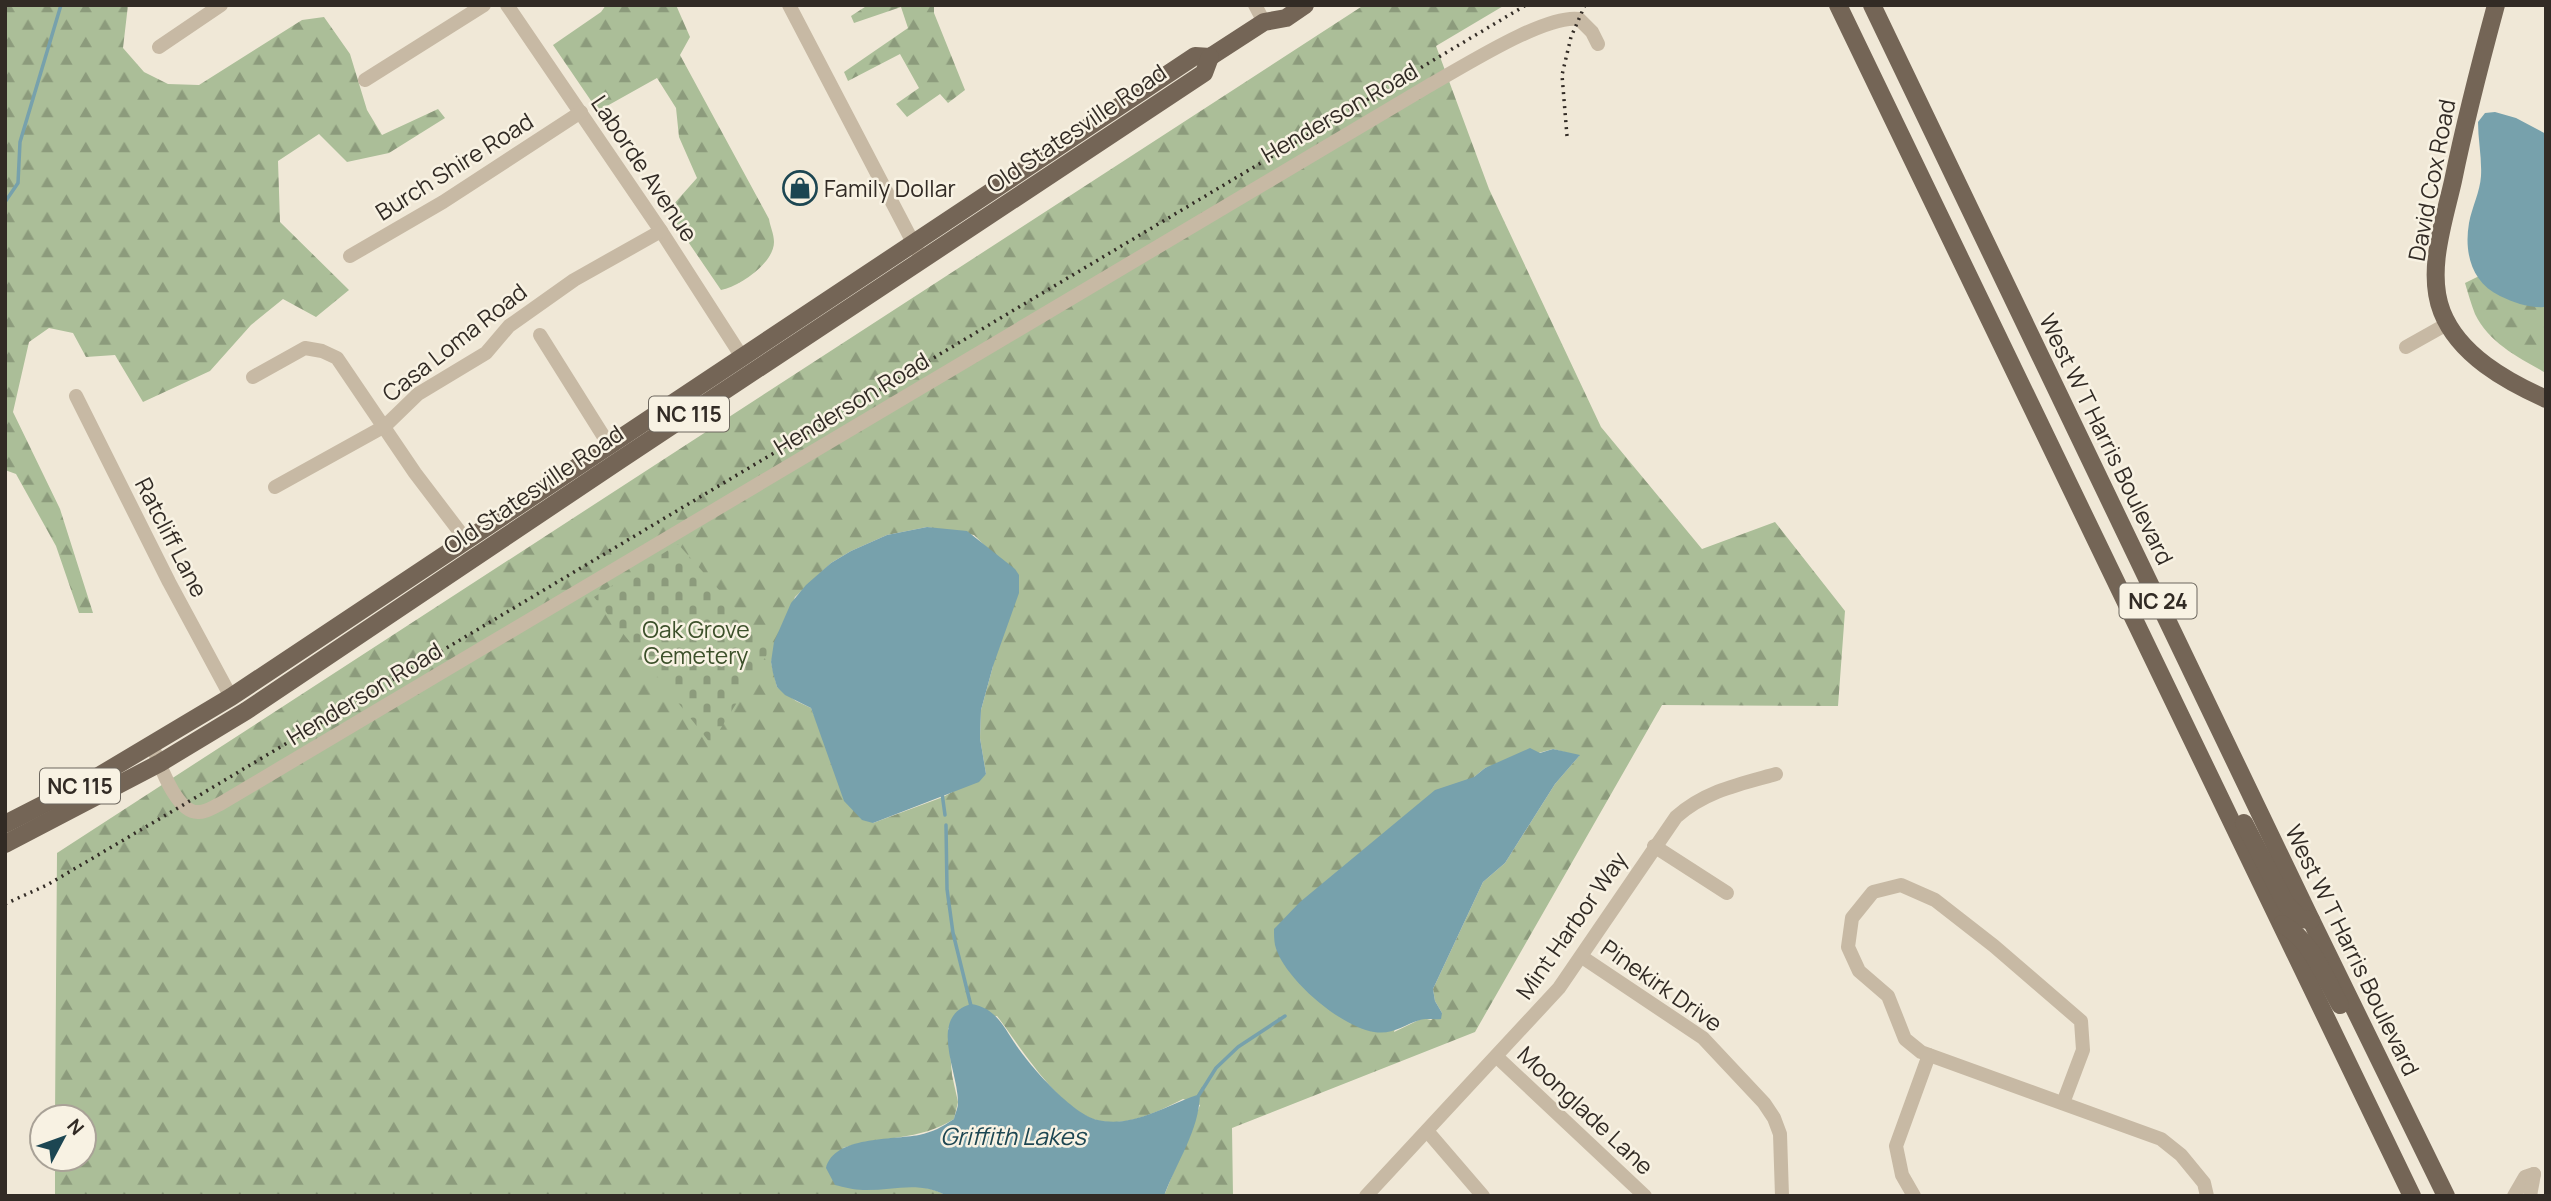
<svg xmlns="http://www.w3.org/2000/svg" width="2551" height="1201" viewBox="0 0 2551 1201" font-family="Manrope,sans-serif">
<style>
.forest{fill:url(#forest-firs);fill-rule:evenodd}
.cemetery{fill:url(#cemetery-stones)}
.water{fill:#77a1ac}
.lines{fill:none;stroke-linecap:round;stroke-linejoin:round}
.stream{stroke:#77a1ac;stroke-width:3.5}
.minor{stroke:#c7b9a4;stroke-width:14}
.major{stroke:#746556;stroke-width:18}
.rail{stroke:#322b25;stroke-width:3.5;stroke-dasharray:2 5;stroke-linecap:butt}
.labels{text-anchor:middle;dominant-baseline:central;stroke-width:5;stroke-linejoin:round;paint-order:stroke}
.shield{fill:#f8f2e3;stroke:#6d675e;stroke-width:2}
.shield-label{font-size:21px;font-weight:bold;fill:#322b25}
.street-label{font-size:23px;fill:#322b25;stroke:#f8f2e3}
.poi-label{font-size:23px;fill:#322b25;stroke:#f8f2e3;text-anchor:start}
.park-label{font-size:23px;fill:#3c502a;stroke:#f8f2e3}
.water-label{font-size:24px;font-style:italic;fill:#1c4652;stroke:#f8f2e3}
</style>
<defs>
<pattern id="forest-firs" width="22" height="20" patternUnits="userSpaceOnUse" patternTransform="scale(1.75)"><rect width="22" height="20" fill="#abbe98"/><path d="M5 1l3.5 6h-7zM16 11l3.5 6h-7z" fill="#8c9b7c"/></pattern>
<pattern id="cemetery-stones" width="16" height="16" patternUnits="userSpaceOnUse" patternTransform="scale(1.75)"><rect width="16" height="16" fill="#abbe98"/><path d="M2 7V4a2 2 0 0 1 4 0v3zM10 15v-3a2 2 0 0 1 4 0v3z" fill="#8c9b7c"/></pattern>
</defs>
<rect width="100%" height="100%" fill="#f0e8d7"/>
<g class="forest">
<polygon points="5,5 128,5 123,48 144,72 168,84 199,85 302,20 324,17 350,54 367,110 382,135 438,109 445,118 389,153 347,162 319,134 278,161 280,222 349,290 316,317 283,299 251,325 210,371 143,402 115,355 86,357 73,333 49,328 29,342 13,412 60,509 93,613 79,613 56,546 16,474 5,470"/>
<path d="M606 5H676L690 37 680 55 769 219C770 226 774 234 774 242 774 263 740 286 721 290L678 227 673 205 697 178 679 137 676 108 657 78 598 111 553 45 601 12Z"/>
<polygon points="868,5 934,5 934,13 965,90 948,103 940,94 907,117 896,104 919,88 900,54 848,81 844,72 908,28 901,7 854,23 851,16"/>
<path d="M1364 5H1505L1436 46 1489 189 1601 427 1702 549 1775 522 1845 611 1838 706 1662 705 1475 1032 1232 1128 1233 1196H1164L1200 1105 1183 1099C1158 1112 1125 1128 1096 1120 1058 1109 1020 1046 997 1016L948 1028 952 1075 958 1102 954 1119C920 1141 880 1136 843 1148L864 1190C891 1187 922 1181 947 1196H55V1159H84V1117H55L57 853ZM927 527 974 535 990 551 993 666 981 710 980 738 986 774 943 797 873 823 822 734 811 708 796 701 777 687 771 662 795 597 831 563 851 551 887 535ZM1553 749 1579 756 1555 784 1505 863 1483 882 1433 989 1435 1001 1442 1013 1431 1020 1423 1018 1394 1032 1474 777 1485 768Z"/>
<path d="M2546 243V373C2519 358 2489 343 2475 314 2471 304 2468 293 2465 283Z"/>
</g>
<polygon class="cemetery" points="678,544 771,648 711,744 594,597"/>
<g class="water">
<path d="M2495 112 2516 118 2546 134V307C2528 308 2515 303 2500 296 2471 282 2464 252 2469 223 2472 207 2480 192 2481 176 2482 158 2478 140 2478 122L2485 113Z"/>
<polygon points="927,527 967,531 1015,569 1019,575 1019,593 993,666 981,710 980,738 986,774 979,782 873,823 862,820 844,801 811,708 785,695 777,687 773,673 771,662 774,642 791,603 806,585 831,563 851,551 887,535"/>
<path d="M1530 748 1540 753 1553 749 1580 755 1555 784 1505 863 1483 882 1433 989 1435 1001 1442 1013 1441 1019C1435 1020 1426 1018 1420 1020 1403 1025 1393 1035 1374 1032 1341 1027 1283 978 1275 945 1274 940 1274 934 1274 929L1300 902 1435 790 1474 777 1485 768Z"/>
<path d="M971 1004C996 1008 1003 1026 1016 1045 1030 1066 1073 1115 1098 1120 1105 1122 1117 1122 1124 1121 1151 1117 1175 1102 1200 1094 1199 1131 1177 1161 1164 1196H947C919 1180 892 1191 863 1190 854 1190 844 1187 835 1185L826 1168C834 1136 892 1140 919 1135 933 1132 942 1127 954 1119 955 1114 958 1108 958 1103 959 1073 927 1017 971 1004Z"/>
</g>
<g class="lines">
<g class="stream">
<polyline points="5,202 18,183 20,142 61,5"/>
<polyline points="942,793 945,815"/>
<polyline points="946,825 947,889 953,933 971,1006"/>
<polyline points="1199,1095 1216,1068 1238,1047 1285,1016"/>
</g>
<g class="minor">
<polyline points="507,5 661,231 742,357"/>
<polyline points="789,5 918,252"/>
<polyline points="1255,5 1264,22"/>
<polyline points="159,47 221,5"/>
<polyline points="365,80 484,5"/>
<polyline points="350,256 443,202 581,112"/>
<polyline points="540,335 609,445"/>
<polyline points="2406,347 2447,324"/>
<polyline points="253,377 305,348 322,351 337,358 415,473 466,540"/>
<polyline points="76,396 169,582 231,697"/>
<polyline points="275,487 385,426 418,394 486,353 509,326 574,280 661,231"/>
<path d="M152 745C159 762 176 814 199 812 206 812 213 807 220 804L1430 85C1463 67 1545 14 1579 19L1592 32 1598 44"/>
<polyline points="1654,846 1727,893"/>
<polyline points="1582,957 1703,1038 1764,1103 1774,1118 1780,1134 1782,1196"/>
<polyline points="1497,1057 1645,1196"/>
<polyline points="2063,1103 2083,1050 2081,1021 1994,946 1935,900 1901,885 1873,892 1852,918 1848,947 1859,971 1888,996 1905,1039 1921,1052 2161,1139 2181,1155 2204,1183 2207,1196"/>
<polyline points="1428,1132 1483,1196"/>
<path d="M1366 1196 1559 988 1676 817C1705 791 1740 784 1776 774"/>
<polyline points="1914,1196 1902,1175 1896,1146 1929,1055"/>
<polyline points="2514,1196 2525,1177 2534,1174"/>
<polyline points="2530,1196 2534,1174"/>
</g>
<g class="major">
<polyline points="1838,5 2412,1196"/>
<polyline points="1872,5 2311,920 2446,1196"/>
<path d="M2496 5C2480 64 2465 122 2453 181 2444 221 2426 272 2442 312 2459 355 2506 381 2546 399"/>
<polyline points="2244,823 2286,904 2300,919 2311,920"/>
<polyline points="5,824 97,777 231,697 1195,56 1210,57 1264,22 1286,18 1305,5"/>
<polyline points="5,844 160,763 246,711 620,460 1204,73 1210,57"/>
<path d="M2282 924C2312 941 2324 976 2340 1005"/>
</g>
<g class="rail">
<polyline points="1567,136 1562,75 1571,37 1585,5"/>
<polyline points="5,904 47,885 183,805 1526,5"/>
</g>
</g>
<defs>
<g id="shop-ring" transform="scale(1.75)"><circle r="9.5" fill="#f8f2e3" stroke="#1c4652" stroke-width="1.5"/><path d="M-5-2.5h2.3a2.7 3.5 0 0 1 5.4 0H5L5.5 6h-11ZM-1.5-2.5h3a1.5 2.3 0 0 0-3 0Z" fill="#1c4652"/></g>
</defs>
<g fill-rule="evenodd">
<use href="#shop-ring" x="800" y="188"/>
</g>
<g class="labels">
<g class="shield">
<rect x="649" y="396.5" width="80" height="35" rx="5"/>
<rect x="2119.5" y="583.5" width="77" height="35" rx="5"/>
<rect x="40" y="768.5" width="80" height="35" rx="5"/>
</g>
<g class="shield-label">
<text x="689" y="414">NC 115</text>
<text x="2158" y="601">NC 24</text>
<text x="80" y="786">NC 115</text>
</g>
<g class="street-label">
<text transform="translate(1339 112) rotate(-30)">Henderson Road</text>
<text transform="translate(1076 128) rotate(-34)">Old Statesville Road</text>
<text transform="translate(454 166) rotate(-32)">Burch Shire Road</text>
<text transform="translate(645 168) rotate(56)">Laborde Avenue</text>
<text transform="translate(2431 180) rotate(-79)">David Cox Road</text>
<text transform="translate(454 342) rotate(-38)">Casa Loma Road</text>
<text transform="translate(851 403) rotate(-31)">Henderson Road</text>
<text transform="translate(2107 439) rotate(64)">West W T Harris Boulevard</text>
<text transform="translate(533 489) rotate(-34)">Old Statesville Road</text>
<text transform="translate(172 537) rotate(63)">Ratcliff Lane</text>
<text transform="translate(364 693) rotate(-31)">Henderson Road</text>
<text transform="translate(1571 925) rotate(-55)">Mint Harbor Way</text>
<text transform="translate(2353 950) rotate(64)">West W T Harris Boulevard</text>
<text transform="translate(1662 985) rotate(35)">Pinekirk Drive</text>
<text transform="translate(1586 1110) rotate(43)">Moonglade Lane</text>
</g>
<g class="poi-label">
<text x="824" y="188">Family Dollar</text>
</g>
<g class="park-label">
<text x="696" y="629">Oak Grove<tspan x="696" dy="26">Cemetery</tspan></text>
</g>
<g class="water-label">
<text x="1013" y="1135">Griffith Lakes</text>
</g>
</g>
<rect width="2551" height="1201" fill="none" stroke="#322b25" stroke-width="14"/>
<g transform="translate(63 1138) rotate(49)"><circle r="33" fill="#f8f2e3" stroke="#a9a297" stroke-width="2"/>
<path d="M0-5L12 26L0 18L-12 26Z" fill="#1c4652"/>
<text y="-10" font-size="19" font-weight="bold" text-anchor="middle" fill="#322b25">N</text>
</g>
</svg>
